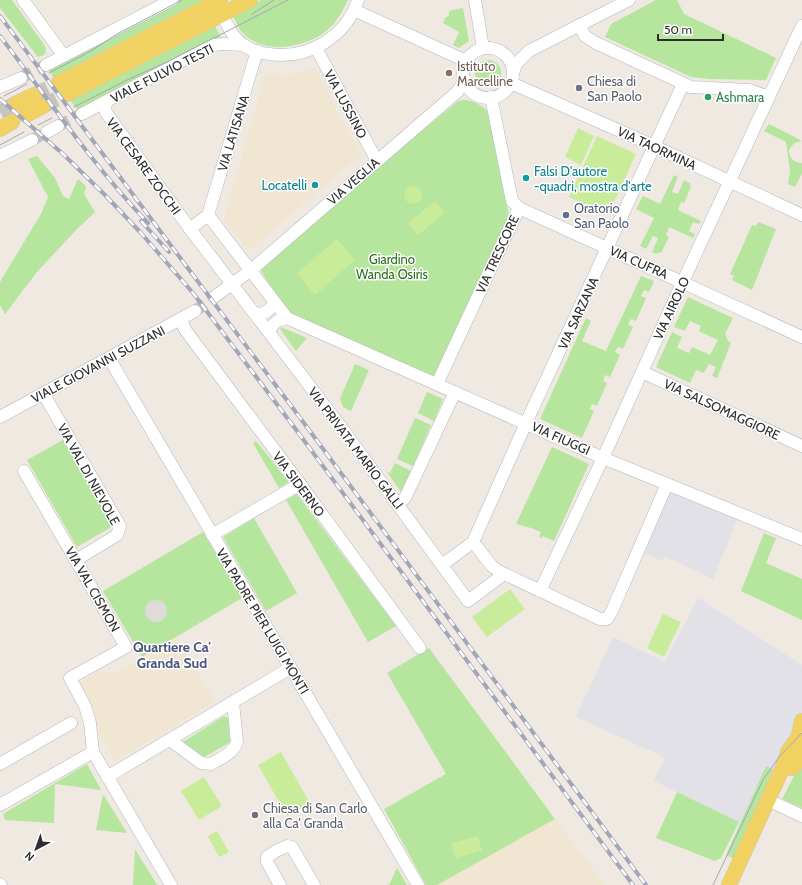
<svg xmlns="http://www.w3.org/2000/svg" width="802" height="885" viewBox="0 0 802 885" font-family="Cabin,sans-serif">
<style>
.industrial{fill:#e3e1e8}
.education{fill:#f0e6d1}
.green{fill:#b6e59e}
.pitch{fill:#c9ec9a}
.plaza{fill:#dfdcd8}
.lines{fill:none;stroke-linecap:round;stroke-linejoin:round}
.minor-tunnel{stroke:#c8c4bd;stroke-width:12;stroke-dasharray:12 6;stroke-linecap:butt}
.major-tunnel{stroke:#c8c4bd;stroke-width:15;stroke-dasharray:15 8;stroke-linecap:butt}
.minor-casing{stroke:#b4b7c1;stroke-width:13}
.major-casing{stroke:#c9c9c9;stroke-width:16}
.minor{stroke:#fff;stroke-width:12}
.major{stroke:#f2d163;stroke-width:15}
.tram{stroke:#a3a6b8;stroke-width:1}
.rail-casing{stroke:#a3a6b8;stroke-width:4}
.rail{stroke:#fff;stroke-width:2.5;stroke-dasharray:8;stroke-linecap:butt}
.education-dot{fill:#8d6e63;stroke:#fff;stroke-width:1.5}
.worship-dot{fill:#6b7280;stroke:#fff;stroke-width:1.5}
.leisure-dot{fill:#2e9e5b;stroke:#fff;stroke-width:1.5}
.culture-dot{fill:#0f9aa8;stroke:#fff;stroke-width:1.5}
.service-dot{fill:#5c6f8a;stroke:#fff;stroke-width:1.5}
.labels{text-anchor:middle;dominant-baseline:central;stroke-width:3;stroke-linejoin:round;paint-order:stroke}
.education-label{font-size:13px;fill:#785e54;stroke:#fff;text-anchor:start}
.street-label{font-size:13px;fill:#2e2e2e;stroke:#fff}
.worship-label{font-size:13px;fill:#5b616d;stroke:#fff;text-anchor:start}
.leisure-label{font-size:13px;fill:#27864d;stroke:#fff;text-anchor:start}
.culture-label{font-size:13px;fill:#0d838f;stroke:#fff;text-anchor:start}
.service-label{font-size:13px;fill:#4e5e75;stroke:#fff;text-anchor:start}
.park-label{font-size:13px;fill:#2c6e1b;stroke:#fff}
.neighbourhood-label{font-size:14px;font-weight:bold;fill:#4d5680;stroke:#fff}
</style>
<rect width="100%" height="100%" fill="#efe9e1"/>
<g class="industrial">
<polygon points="668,486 739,515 713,579 665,556 662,561 640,551"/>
<polygon points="698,598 802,665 802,723 752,829 654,781 664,760 662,756 576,717 613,637 665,662"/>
</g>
<g class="education">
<polygon points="315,68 339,115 362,154 248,251 224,219 266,73 281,75 291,74"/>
<polygon points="177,637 215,702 115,761 98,732 93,709 78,683 101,670 114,674"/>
<polygon points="555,819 605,885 437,885"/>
</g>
<g class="green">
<polygon points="0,0 12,0 45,46 46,52 44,55 38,57 0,8"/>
<polygon points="179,0 202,0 204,4 55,80 48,69"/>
<path d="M261 0H348C342 12 336 24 325 32 303 49 260 55 241 31 237 26 235 19 232 14Z"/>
<polygon points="656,0 677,0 684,14 776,58 766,80 710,79 691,77 605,37 611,24"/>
<polygon points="463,8 469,41 459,48 453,45 459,32 443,23 445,18 449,16 449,11"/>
<polygon points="214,24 222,40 79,112 70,100"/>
<circle cx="488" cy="73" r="13"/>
<path d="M463 100C473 100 485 106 490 115L509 216 434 376 290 315 264 276 261 270 373 171 458 101Z"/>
<path d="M769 124 802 141 794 143 789 150C789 158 794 163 802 163V173L795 187 788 184 790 171 786 142 764 131Z"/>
<polygon points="37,156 55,178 63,196 69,199 78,179 86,186 84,194 95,212 77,229 37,272 5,314 0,305 0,282 41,214 48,197 28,159"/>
<polygon points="674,175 678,177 672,192 678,194 684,180 690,183 689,185 691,186 684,203 681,202 678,210 701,221 699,224 693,222 689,231 695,234 693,238 669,227 666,235 669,237 661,253 658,252 657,254 652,252 658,238 653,236 646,249 640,246 654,218 636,209 643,196 660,204"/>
<polygon points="758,222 776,229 752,290 732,280 734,276 730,274 752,225 756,226"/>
<polygon points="641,276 654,281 649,292 644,290 641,296 646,298 636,321 631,319 628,324 633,327 623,349 618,347 615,352 620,355 610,377 605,375 603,381 607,383 597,406 592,404 590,409 594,411 582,438 540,419 586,318 591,321 582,341 606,351"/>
<polygon points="688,297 733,318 725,334 728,341 731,343 717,378 712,376 716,367 709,364 704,373 696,370 690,383 656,367 672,332 682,337 677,348 689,353 692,347 710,355 718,340 699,331 701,326 690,321 685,331 674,327"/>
<polygon points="281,327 307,338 296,351 280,329"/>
<polygon points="355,364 369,370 351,411 343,407 340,399"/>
<polygon points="427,392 443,399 434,421 418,413"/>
<polygon points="415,418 431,425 413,466 397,459"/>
<polygon points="63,440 113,526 77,547 27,460"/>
<polygon points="256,441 289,482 279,488 253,443"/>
<polygon points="552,447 589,464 554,541 543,536 542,538 539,537 541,532 531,528 516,524"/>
<polygon points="395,463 411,471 401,492 387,472 390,473"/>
<polygon points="297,494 396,626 368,642 286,500"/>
<polygon points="254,518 297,593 266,611 223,537"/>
<polygon points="203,532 242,598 142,657 103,591"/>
<polygon points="764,533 776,538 766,563 802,579 802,620 741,591"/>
<polygon points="429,648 555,819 437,885 426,885 384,809 446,774 387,673"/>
<polygon points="224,716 228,718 230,742 229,743 204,757 183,742"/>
<polygon points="87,764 101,790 55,784 54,823 5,820 3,814"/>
<polygon points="802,764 802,808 782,799 795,774"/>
<polygon points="766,766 775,771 734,859 726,855"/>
<polygon points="677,792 739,822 721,858 715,861 656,838"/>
<polygon points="103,794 127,833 96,830"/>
<polygon points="135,849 157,885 133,885"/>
<polygon points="397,868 407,885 389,885"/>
</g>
<g class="pitch">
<polygon points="578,128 594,136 581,165 565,157"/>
<polygon points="597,136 636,154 608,215 569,197"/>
<circle cx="413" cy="195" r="9"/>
<polygon points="435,201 445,213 418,235 408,223"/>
<polygon points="337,239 355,260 315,295 297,273"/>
<polygon points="510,589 525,609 487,637 472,617"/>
<polygon points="663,614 681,622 664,657 647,648"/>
<polygon points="281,752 310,803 287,816 258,765"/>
<polygon points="204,777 222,806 199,820 181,791"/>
<polygon points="217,831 229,852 219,857 208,836"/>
<polygon points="478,836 482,851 455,858 451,843"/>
</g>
<circle class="plaza" cx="156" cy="611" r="11"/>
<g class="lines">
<g class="minor-tunnel">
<polyline points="21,78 46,65"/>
<polyline points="58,126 82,114"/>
<polyline points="32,140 47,132"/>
<polyline points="195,311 214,297"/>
</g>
<g class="major-tunnel">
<polyline points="34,95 59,83"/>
<polyline points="43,106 67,94"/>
<polyline points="0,112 15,104"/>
</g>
<g class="minor-casing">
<g id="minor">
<polyline points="23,0 64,56"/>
<polyline points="475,0 483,48"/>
<path d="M218 7C225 20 231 36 243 45 250 50 261 53 269 54 308 60 346 37 358 0"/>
<polyline points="354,10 466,61"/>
<polyline points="579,25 585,36 596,43 691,87 749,90 769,97"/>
<polyline points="316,48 377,161"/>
<circle cx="488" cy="73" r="25"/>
<polyline points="46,65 172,0"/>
<polyline points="513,74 516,64 529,51 629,0"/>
<polyline points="511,83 645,142 802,215"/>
<polyline points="0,87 21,78"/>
<polyline points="491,97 512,201 519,208 802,337"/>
<polyline points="106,102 105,110 107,114 190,229 344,431 468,601 504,574"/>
<polyline points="82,114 213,45 223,44 244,45"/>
<polyline points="47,132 58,126"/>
<polyline points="0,156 32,140"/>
<polyline points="208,215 287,318 603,458 802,539"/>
<polyline points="208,215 257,51"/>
<polyline points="190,229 208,215"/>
<polyline points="214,297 250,271 457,92 462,85 464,79"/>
<path d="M256 315C265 313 270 311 274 303"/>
<polyline points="180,319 186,331 300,484 420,648"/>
<path d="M269 332C273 323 277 320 287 318"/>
<polyline points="109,358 418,885"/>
<polyline points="642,372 802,446"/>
<polyline points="437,384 519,208"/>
<polyline points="43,393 120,526 117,535 76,560"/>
<polyline points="0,417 195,311"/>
<polyline points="24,471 126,647 70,678 85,706 90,723 93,752 171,885"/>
<polyline points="398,504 405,498 455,392"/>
<polyline points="212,535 300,484"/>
<polyline points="473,542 492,566 498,571 600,619 607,619 612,611 667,484"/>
<polyline points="442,565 473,542 526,423 683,84"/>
<polyline points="540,591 603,458 678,292 802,26"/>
<path d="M170 740 201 763 211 764C221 758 233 754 237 742L233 702"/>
<polyline points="0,764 71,723"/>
<polyline points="107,777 290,668"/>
<polyline points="768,800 802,816"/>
<polyline points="0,805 93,752"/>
<polyline points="0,884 1,885"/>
<polyline points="280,885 267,862 267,857 276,851 287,846 292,847 314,885"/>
</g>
</g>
<g class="major-casing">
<g id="major">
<polyline points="59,83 220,0"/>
<polyline points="67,94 250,0"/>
<polyline points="15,104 34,95"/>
<polyline points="26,115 43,106"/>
<polyline points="0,129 12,122"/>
<polyline points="797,745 802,721"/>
<polyline points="792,768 802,757"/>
<polyline points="729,885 783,767 788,752 799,736"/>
</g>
</g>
<use href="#minor" class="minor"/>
<use href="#major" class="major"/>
<g class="tram">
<polyline points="252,14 274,0"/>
<polyline points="49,73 91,51 117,34 182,0"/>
<polyline points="4,96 27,84"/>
<polyline points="74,107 129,79 165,63 288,0"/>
<polyline points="38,125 52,118"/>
<polyline points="0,145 24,132"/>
<polyline points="713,885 763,780 779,757 802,733"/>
</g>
<g class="rail-casing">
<g id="rail">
<polyline points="0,16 184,263 295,411 646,885"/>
<path d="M0 36C48 99 93 165 148 223"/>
<polyline points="0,99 63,154 105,195 141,233 193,293 297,431 633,885"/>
<polyline points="141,221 169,252"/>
</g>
</g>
<use href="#rail" class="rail"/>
</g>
<circle class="education-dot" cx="449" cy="73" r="4"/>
<g class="worship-dot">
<circle cx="579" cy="88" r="4"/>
<circle cx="255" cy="815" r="4"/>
</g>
<circle class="leisure-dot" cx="708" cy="97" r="4"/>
<g class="culture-dot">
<circle cx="526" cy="178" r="4"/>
<circle cx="315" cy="185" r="4"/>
</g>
<circle class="service-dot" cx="566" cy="215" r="4"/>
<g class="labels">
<g class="education-label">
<text x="457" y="66">Istituto<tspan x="457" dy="15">Marcelline</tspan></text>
</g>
<g class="street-label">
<text transform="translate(162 73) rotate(-27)">VIALE FULVIO TESTI</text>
<text transform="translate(346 104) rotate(62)">VIA LUSSINO</text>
<text transform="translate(233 133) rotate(-73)">VIA LATISANA</text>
<text transform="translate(657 148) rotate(25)">VIA TAORMINA</text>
<text transform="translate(144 166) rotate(54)">VIA CESARE ZOCCHI</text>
<text transform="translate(353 181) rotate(-41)">VIA VEGLIA</text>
<text transform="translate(497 254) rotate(-65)">VIA TRESCORE</text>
<text transform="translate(639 262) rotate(24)">VIA CUFRA</text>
<text transform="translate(671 308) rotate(-65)">VIA AIROLO</text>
<text transform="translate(578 313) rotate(-65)">VIA SARZANA</text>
<text transform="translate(98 364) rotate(-28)">VIALE GIOVANNI SUZZANI</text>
<text transform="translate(722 409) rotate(25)">VIA SALSOMAGGIORE</text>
<text transform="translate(561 438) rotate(24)">VIA FIUGGI</text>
<text transform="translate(356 448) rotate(53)">VIA PRIVATA MARIO GALLI</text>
<text transform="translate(89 474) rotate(61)">VIA VAL DI NIEVOLE</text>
<text transform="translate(299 484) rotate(53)">VIA SIDERNO</text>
<text transform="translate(93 589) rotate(60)">VIA VAL CISMON</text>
<text transform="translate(263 621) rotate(59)">VIA PADRE PIER LUIGI MONTI</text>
</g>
<g class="worship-label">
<text x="587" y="81">Chiesa di<tspan x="587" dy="15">San Paolo</tspan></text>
<text x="263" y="808">Chiesa di San Carlo<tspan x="263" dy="15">alla Ca' Granda</tspan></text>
</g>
<g class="leisure-label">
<text x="716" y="97">Ashmara</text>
</g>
<g class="culture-label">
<text x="534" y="171">Falsi D'autore<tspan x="534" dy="15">-quadri, mostra d'arte</tspan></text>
<text x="307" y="185" text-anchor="end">Locatelli</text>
</g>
<g class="service-label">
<text x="574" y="208">Oratorio<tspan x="574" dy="15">San Paolo</tspan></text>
</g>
<g class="park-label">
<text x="392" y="259">Giardino<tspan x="392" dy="15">Wanda Osiris</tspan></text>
</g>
<g class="neighbourhood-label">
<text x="172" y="647">Quartiere Ca'<tspan x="172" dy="16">Granda Sud</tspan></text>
</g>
</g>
<g transform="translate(36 849) rotate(221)" stroke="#ffffff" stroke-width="3" paint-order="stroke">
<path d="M0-3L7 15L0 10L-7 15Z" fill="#2e2e2e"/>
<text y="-6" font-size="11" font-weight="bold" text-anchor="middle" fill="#2e2e2e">N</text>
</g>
<path d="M658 34v6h65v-6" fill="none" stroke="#2e2e2e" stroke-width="2"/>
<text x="664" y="34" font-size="12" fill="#2e2e2e" stroke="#ffffff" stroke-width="3" paint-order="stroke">50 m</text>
</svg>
